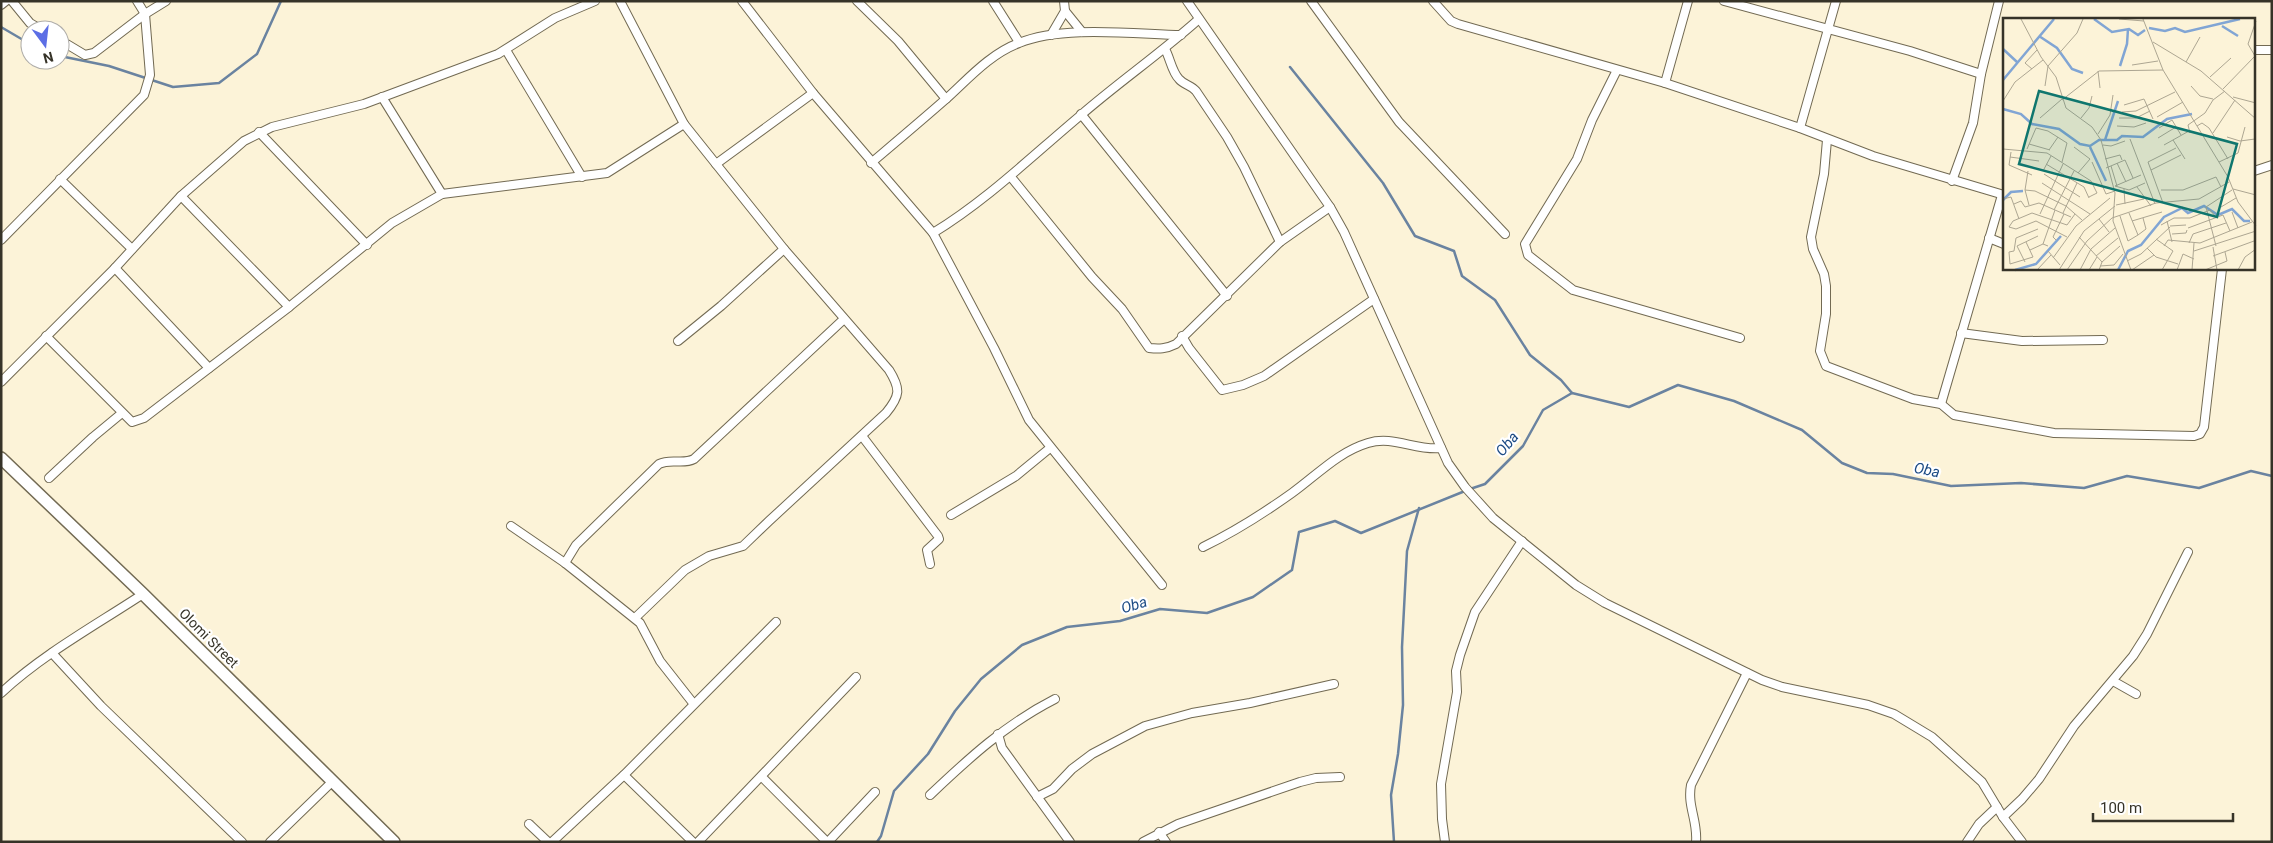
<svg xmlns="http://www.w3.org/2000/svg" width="2273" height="843" viewBox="0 0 2273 843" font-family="Roboto,sans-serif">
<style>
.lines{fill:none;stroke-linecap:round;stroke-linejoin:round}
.stream{stroke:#6a83a0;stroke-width:2.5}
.minor-casing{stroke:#726a53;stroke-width:10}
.secondary-casing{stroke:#726a53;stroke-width:14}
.minor{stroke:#fff;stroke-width:8}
.secondary{stroke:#fff;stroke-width:11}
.labels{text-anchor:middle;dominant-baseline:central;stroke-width:4.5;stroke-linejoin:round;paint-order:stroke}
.street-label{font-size:14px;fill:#363328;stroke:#fff}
.water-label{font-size:15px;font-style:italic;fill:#1b4a84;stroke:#fff}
.inset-river{fill:none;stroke:#81a5d4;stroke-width:2.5}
.inset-road{fill:none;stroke:#ada692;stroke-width:1}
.view{fill:#0f766e;fill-opacity:0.15;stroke:#0f766e;stroke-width:2.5}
.inset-edge{fill:none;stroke:#363328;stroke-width:2.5}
</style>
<rect width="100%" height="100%" fill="#fcf3d8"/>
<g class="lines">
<g class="stream">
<polyline points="1,27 30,44"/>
<polyline points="60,56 109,66 173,87 219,83 257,54 281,1"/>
<polyline points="1290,67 1383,183 1415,236 1454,251 1462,276 1495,300 1530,355 1561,380 1572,393"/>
<polyline points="1470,489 1485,484 1523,446 1543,410 1572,393 1629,407 1678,385 1734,401 1802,430 1842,463 1867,473 1893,474 1951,486 2021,483 2084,488 2127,476 2199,488 2251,471 2272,476"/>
<polyline points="877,842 881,836 894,791 928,754 955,711 981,679 1022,645 1067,627 1120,621 1160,609 1207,613 1253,597 1292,570 1299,532 1335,521 1361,533 1465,491"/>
<polyline points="1394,842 1391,795 1398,754 1403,705 1402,647 1407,551 1419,508"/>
</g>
<g class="minor-casing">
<g id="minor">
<polyline points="12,1 30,23 42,30"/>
<path d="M620 1 684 124 784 249 889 370C901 389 900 396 886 413L769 521 743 546 709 556 685 570 635 618"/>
<polyline points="742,1 813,93 933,233 994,348 1029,420 1162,585"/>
<polyline points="857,1 898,41 946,99"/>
<polyline points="993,1 1019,42"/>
<polyline points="1187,1 1330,207 1344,232 1448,463 1465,487 1493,518 1576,585 1605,603 1762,680 1782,687 1868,705 1894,714 1932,737 1982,782 2003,817 2022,842"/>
<polyline points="1311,1 1399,122 1505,234"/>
<polyline points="1433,1 1451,21 1458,24 1665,83 1800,128 1873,156 2004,195"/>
<polyline points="1724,1 1910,51 1981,74"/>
<polyline points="1,5 6,1"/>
<polyline points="1065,11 1082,32"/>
<polyline points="1051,35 1065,11 1064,1"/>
<polyline points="60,40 85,55 94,53 145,14 166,1"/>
<path d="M1165 49C1170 58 1172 72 1179 79 1184 85 1191 85 1196 91L1227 137 1244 167 1280 242"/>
<polyline points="506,50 582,177"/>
<polyline points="2254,50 2272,50"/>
<polyline points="1617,70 1592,120 1577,159 1525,244 1528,255 1573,290 1740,338"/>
<polyline points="1665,83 1688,1"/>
<polyline points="382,97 442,194"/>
<polyline points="1081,114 1227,296"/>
<polyline points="1800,128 1836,1"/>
<polyline points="259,132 367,245"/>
<polyline points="1827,140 1824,174 1811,237 1813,249 1824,274 1826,286 1826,314 1820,351 1826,366 1913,399 1941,404 1954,415 2054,433 2194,436 2200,434 2204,427 2222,269"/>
<path d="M871 163C897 141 922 120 947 98 969 78 990 54 1019 43 1061 25 1135 34 1181 35"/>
<polyline points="716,164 813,93"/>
<polyline points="2254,171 2272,165"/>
<path d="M1011 177 1092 277 1122 309 1149 348C1159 349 1166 349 1176 344L1280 242 1330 207"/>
<polyline points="60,179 132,249"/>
<polyline points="1952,181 1973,123 1981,74 1999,1"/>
<polyline points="181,196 289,307"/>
<path d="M933 233C987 200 1032 156 1081 115 1119 82 1161 53 1199 19"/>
<polyline points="1989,238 2004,244"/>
<polyline points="1,240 144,95 150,75 145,14 137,1"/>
<polyline points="115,268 209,368"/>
<polyline points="1961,333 2022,341 2103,340"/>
<polyline points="46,336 132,422 144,418 289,307 392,223 442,194 607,173 684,124"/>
<polyline points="1182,336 1189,348 1222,390 1243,385 1264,376 1374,299"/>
<polyline points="678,341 721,306 784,249"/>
<polyline points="1,382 115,268 181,196 244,141 272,127 364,104 498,54 555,18 595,1"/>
<polyline points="1941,404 2002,195"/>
<polyline points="862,436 938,536 939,539 927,550 930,564"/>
<polyline points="49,478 93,437 122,413"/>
<polyline points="951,515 1016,476 1050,448"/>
<polyline points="511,526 565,563 640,623 660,661 693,703"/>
<path d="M1203 547C1234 532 1264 513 1292 493 1317 475 1338 452 1368 443 1393 435 1416 451 1441 448"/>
<path d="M565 563 576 545 659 464C671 458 683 465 694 459L844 319"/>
<polyline points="52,653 101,706 242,842"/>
<polyline points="2113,681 2136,694"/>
<path d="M1 693C43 654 96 625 143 594"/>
<polyline points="998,734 1002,748 1070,842"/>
<polyline points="624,775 693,842"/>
<polyline points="762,777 827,842"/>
<path d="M930 795C969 758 1006 724 1055 699"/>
<polyline points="1037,797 1053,789 1072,769 1092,754 1145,726 1192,713 1250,703 1334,684"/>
<polyline points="2003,817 2022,799 2039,779 2074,726 2133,656 2147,634 2188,552"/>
<polyline points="529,824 548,842"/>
<polyline points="1159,832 1166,842"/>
<polyline points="270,842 333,781"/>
<polyline points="552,842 624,775 776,622"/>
<polyline points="698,842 856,677"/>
<polyline points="828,842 875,792"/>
<polyline points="1143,842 1178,824 1300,782 1316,778 1340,777"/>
<polyline points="1445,842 1442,819 1441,784 1457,692 1456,671 1460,655 1475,612 1522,541"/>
<path d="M1696 842C1698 821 1687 806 1691 785L1747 673"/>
<polyline points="1967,842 1979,824 1997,807"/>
</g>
</g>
<g class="secondary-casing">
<polyline id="secondary" points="1,458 143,594 394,842"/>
</g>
<use href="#minor" class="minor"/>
<use href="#secondary" class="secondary"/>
</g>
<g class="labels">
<g class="street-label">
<text transform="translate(209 638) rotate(45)">Olomi Street</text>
</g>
<g class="water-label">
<text transform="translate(1507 444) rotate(-50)">Oba</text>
<text transform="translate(1927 470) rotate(11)">Oba</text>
<text transform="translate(1134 605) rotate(-17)">Oba</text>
</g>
</g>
<g transform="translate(2003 18)">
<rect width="252" height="252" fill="#fcf3d8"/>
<path class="inset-river" d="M91 1 109 14 126 11 135 17 142 12M219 8 235 18M146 10 162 13 172 10 182 14 237 1M36 18 54 30 69 51 80 55M0 31 14 44M117 48 124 26 125 11M0 62 51 1M0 91 18 96 29 106 56 111 77 126 87 128 96 122H114L119 118 140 119 164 101 189 96M102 122 115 83M87 129 103 163M0 182 8 174 20 173M12 252 33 246 58 218M115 252 125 233 138 227 161 199 179 190 185 195 201 188 215 197 229 191 241 203H247"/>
<path class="inset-road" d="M18 1 38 39 53 59 63 90 89 109 98 122 112 175 110 203 128 252M116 1 141 3M140 1 160 52 225 159 235 184 253 208M150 24 198 53 253 101M183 44 197 19M129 47 155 43M29 51 22 45 34 32M95 53 97 70M207 59 228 40M42 68 45 48 74 15 80 1M188 68 197 78 210 81M220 71 252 38 245 26 253 3M230 79 253 85M59 82 96 53 160 52M0 83 12 64 40 42M121 87 141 81 150 101M119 94 133 93 172 74M154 99 180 84M37 100 59 81M78 100 86 90 89 78M116 100H133L147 93M114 108 131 109 143 105M194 108 199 105 206 110 225 141M156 110 169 102 178 117M187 115 185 107 202 95 210 82 222 73M210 115 232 82M95 116 107 97 110 77M224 119 237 123 252 121M155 120 173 109M127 121 152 186M170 122 182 141M26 126 47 132M100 127 108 128 122 123M161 127 186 113M71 129 87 141 75 155M0 131 44 135 88 163 94 175 86 179M24 131 33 110 45 113 64 125 59 144M46 132 55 119M8 134 6 147 29 157M7 139 36 143M102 141 117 137 119 142M89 144 103 176 112 173M216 144 235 135 242 109M114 145 123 164M43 146 81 169 86 180M108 148 114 168M103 150 122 142 130 160M148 152 178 137M25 153 22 172 26 187M40 153 48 138M41 156 77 179M39 165 87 196M112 168 126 172 142 165M112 168 138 157M134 169 148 188M121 171 122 186M230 171 253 177M22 172 32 173 63 188 79 202M158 172H180L213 159 218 169M0 181 8 179 16 201M160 185 145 144 173 130M11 186 18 183 22 189 36 185 68 199M113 187 141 181M218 189 233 180M51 192 71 153M229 194 235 210M60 195 74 165M126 195 135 217 143 211 140 200M37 196 60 146M117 198 125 223 135 217M96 201 106 214M129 203 159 194M164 203 169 224M158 207 171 200H187L207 192 213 199M167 208 183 207M185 210 220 197 227 213M169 216 183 215 184 212M64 219 33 203 13 211 6 209 10 203 29 195 64 207 72 196M76 219 99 244M153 221 170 233 159 252M53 222 50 219 61 196M23 224 30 239 7 246 6 234 11 233 13 220 35 211M186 225 190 216 223 205M40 226 52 192M14 228 35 218M14 228 22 244M161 228 165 222 197 225 249 204M213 228 203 189 229 172M210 229 214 252M144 230 153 239 175 246M27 232 40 226 45 228M45 233 57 247M191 233 253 213M93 238 115 220M210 238 251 223M50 240 73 208 107 180M124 243 138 236 167 209M97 248 111 247 120 236M34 252 48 237M56 252 81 213 112 188M64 252 84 223 109 200 153 185 196 181 226 164M77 252 88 231 112 210M86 252 94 239M96 252 99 244 117 228M129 252 151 237M174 252 180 236 191 241M189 252 191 225M202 252 224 243 222 234M235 252 242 239 253 231"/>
<path class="view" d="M36 73 234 126 214 199 16 146Z"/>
<rect width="252" height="252" class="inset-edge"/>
</g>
<rect width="2273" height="843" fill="none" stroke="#363328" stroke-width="5"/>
<g transform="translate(45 45) rotate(165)"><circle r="24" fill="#ffffff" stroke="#afada9"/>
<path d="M0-4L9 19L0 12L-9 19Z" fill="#5c6ee5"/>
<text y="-8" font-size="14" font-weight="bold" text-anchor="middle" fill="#363328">N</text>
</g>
<path d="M2093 813v8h140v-8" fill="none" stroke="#363328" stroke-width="2.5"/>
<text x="2100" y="813" font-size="15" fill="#363328" stroke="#ffffff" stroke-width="4" paint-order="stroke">100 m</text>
</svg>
